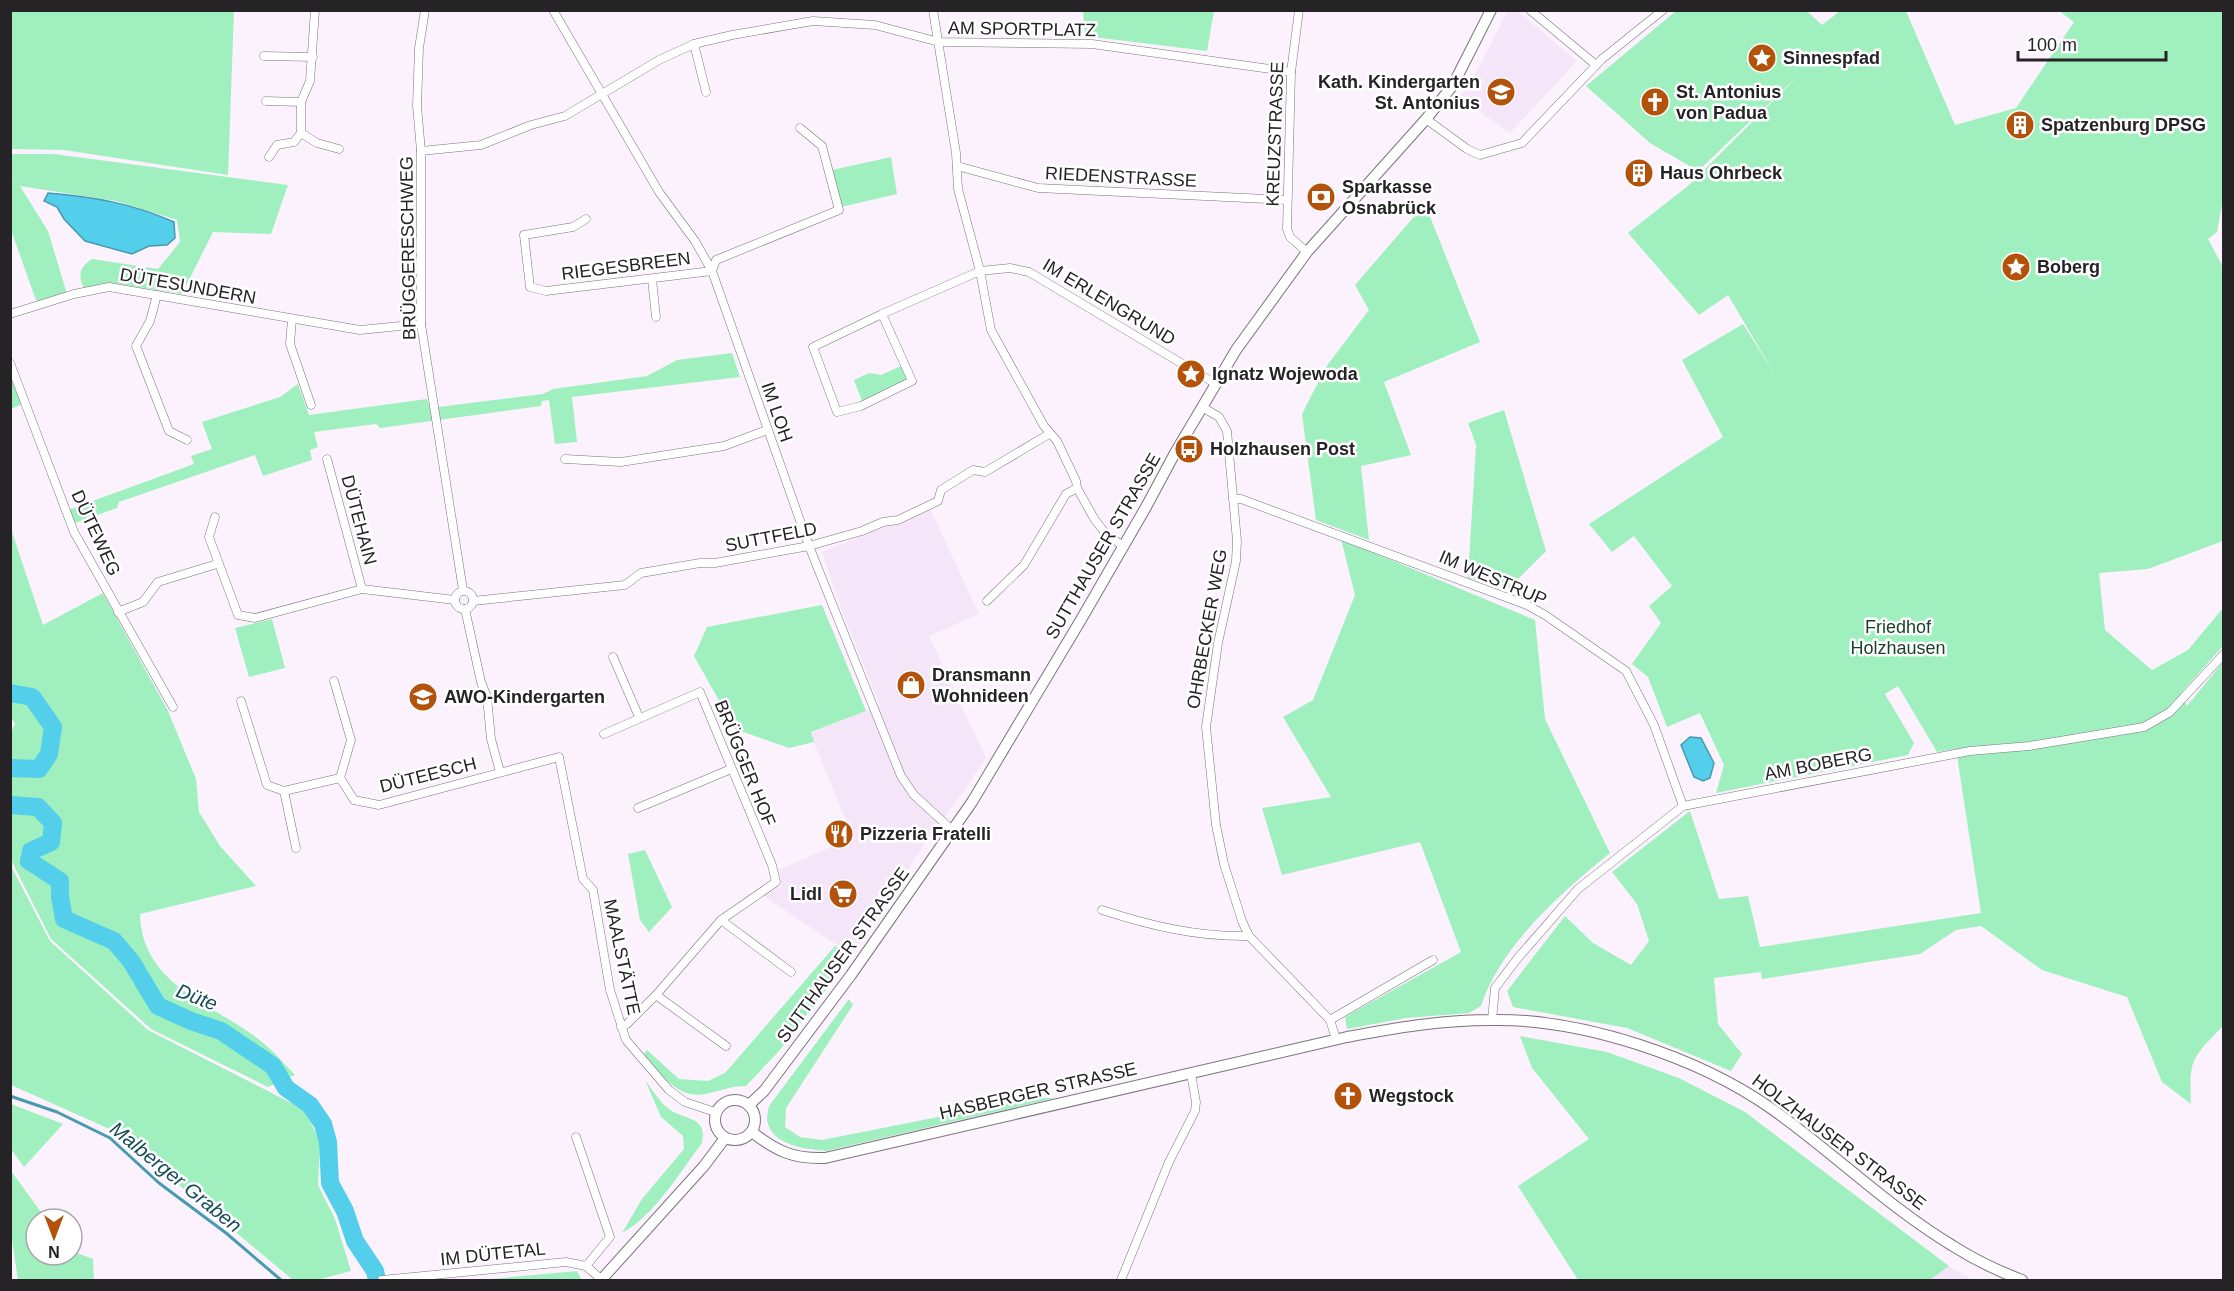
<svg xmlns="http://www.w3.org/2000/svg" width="2234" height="1291" viewBox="0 0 2234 1291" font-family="Helvetica,sans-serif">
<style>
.built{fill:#f4e6f8}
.green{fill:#a0f0bf}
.water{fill:#53ceeb;stroke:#469bb0;stroke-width:1.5}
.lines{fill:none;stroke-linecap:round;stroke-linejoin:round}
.stream{stroke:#469bb0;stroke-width:3}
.river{stroke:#53ceeb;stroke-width:18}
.street-casing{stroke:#7b737d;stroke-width:9}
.secondary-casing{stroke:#7b737d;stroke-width:12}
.street{stroke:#fff;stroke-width:8}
.secondary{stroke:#fff;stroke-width:10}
.labels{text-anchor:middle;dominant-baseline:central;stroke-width:5;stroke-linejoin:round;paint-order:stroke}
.street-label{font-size:18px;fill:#262327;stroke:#fff}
.poi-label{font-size:18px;font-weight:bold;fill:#262327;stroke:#fff;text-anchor:start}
.park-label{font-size:18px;fill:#1b412b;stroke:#fff}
.water-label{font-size:20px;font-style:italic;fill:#164b58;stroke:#fff}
</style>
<rect width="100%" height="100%" fill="#fbf2fd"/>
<g class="built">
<polygon points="1517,11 1577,61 1510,133 1460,98 1484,58 1507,12"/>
<polygon points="930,509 979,614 929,636 986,758 953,806 925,843 852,955 764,896 782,886 779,870 853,837 810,733 880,705 844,617 822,552"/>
<polygon points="1949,1266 1973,1280 1930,1280"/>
</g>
<g class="green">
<polygon points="11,10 234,11 228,175 64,150 11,149"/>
<polygon points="1083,11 1083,10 1214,11 1207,51 1085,36"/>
<path d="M1676 11H1807L1822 25 1840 11H1906L1955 125 2016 108 2074 22 2059 11H2223V199L2217 232 2208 239 2223 267V541L2148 569 2099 573 2105 630 2152 670 2188 650 2223 608V646L2181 693 2187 706 2223 662V1026C2192 1058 2189 1058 2191 1104L2162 1082 2127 997 2042 970 1981 926 1956 930 1920 954 1762 979 1761 972 1714 978 1718 1024 1742 1054 1731 1071 1627 1028 1513 1007 1507 991 1565 916 1593 943 1631 965 1649 941 1637 904 1612 872 1690 811 1719 899 1748 896 1760 947 1981 913 1956 749 1937 752 1898 686 1885 694 1914 743 1908 755 1716 793 1724 765 1700 713 1667 727 1648 677 1632 664 1661 623 1649 606 1672 586 1634 536 1612 552 1589 524 1723 437 1682 360 1743 324 1774 373 1728 295 1699 315 1628 233 1689 185 1802 72 1698 171 1650 143 1586 86Z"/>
<path d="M11 154H54L288 185 271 234 213 232 182 294 113 283 84 289C78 274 79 268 92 259L158 269 180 242 177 220 116 201 20 186 48 231 67 294 37 303 11 230V181L14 179 11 180Z"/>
<polygon points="891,157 897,194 841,207 832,170"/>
<polygon points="1425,204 1480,342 1384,382 1411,455 1361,466 1369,540 1316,520 1302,414 1326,367 1369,310 1355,285"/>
<polygon points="732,353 740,377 572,397 577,442 555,444 549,400 542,401 541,406 380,428 376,424 314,432 318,447 310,450 312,460 263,476 255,455 119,502 117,508 75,523 68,510 194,464 191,456 212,449 202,422 280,397 298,384 309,415 427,399 430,408 543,394 553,389 647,376 677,360"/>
<polygon points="901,366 908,380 862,401 854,380 869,373 881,375"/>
<polygon points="10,374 22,404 11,409 10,409"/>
<polygon points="1504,410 1546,551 1508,589 1468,578 1476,445 1468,423"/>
<path d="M11 529 43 625 103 593 168 711 196 779 199 812 220 846 256 886 140 914C142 990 222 1005 269 1048 278 1056 286 1066 295 1075L268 1087 151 1029 51 939 11 860 10 735 15 723 10 717Z"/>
<path d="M1341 539 1535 620 1545 719 1610 853C1561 893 1501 945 1481 1006L1469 1013 1406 1018 1347 1029 1345 1017 1461 952 1420 842 1282 875 1262 808 1331 797 1283 717 1313 700 1355 595Z"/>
<polygon points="822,605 866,711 811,732 814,742 789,748 735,729 694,656 707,627"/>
<polygon points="272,619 285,668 249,677 235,628"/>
<polygon points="645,850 672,907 649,932 640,920 628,854"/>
<polygon points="11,866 50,941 148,1030 305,1110 320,1142 318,1185 335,1219 351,1271 317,1280 293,1280 114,1131 11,1085"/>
<path d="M835 946 852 955 779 1051 746 1086C729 1086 721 1091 705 1094 678 1100 659 1072 644 1054L647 1050 679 1079 708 1081 725 1073Z"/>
<path d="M849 999 853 1005 786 1108 785 1127 800 1137 822 1140 1034 1098H1055L826 1151C807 1149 771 1146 767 1120 767 1116 768 1110 769 1106Z"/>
<polygon points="1520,1036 1607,1052 1679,1078 1745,1112 1949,1266 1930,1280 1578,1280 1518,1186 1589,1139 1532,1068"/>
<path d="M645 1080C652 1089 660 1103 670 1110 686 1120 708 1117 702 1143 680 1172 654 1216 622 1233L642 1199 684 1149 683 1136 661 1117Z"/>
<polygon points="11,1104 63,1124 24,1167 11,1149"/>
<polygon points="11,1171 46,1219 36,1219 36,1255 72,1255 72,1251 93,1259 94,1280 18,1280 11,1233"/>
<polygon points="577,1271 582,1280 479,1280"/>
</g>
<g class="water">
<path d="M48 193C94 197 131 203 174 222L175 238 167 245 149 246 132 254 85 241 64 219 57 207 44 201Z"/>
<polygon points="1690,737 1701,738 1714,763 1710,778 1703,781 1694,777 1681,745"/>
</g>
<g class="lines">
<polyline class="stream" points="10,1096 57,1112 110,1138 159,1183 226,1233 281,1280"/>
<g class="river">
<polyline points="10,693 32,697 53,727 49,754 39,769 10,768"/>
<polyline points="10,805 38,807 53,823 51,842 31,851 29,861 60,881 60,897 64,919 114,941 131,961 158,1006 191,1021 221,1031 273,1066 286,1088 310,1105 323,1124 328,1142 330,1183 345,1211 355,1241 375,1271 377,1280"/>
</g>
<g class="street-casing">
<g id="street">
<polyline points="315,10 310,81 301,102 301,133 317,143 339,149"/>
<polyline points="425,10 419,48 417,106 421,151 421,324 463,590"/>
<polyline points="553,10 659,192 695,241 712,271 809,546 901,776 914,795 952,830"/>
<polyline points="933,10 956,153 958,189 980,271 991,330 1044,426 1057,441 1076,481 1077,488 1095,520 1106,534 1123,546"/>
<polyline points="1299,10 1291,72 1287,229 1290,237 1307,252"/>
<polyline points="1530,10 1596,65"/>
<polyline points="694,44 706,92"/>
<polyline points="264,56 313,57"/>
<polyline points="266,101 301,102"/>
<polyline points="1426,119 1467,149 1480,155 1522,143 1602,59 1663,10"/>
<polyline points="421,151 481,145 531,125 565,116 659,60 694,44 732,35 813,21 875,25 939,42 1092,44 1291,72"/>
<polyline points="269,157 277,145 294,142 301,133"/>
<polyline points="957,166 1038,188 1287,200"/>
<polyline points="586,219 573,227 524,235 530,287 546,291 712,271 716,260 839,210 822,146 800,128"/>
<polyline points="652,279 656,317"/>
<polyline points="157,295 150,321 136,346 169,431 187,440"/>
<polyline points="10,314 74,294 109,287 360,330 421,324"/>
<polyline points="882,314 813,347 837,412 861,406 912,381 882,314 980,271 1010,268 1029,272 1216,384"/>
<polyline points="292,319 290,344 311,405"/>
<polyline points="10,363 74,532 173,707"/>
<polyline points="1202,407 1219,417 1227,431 1237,541 1236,561 1218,643 1206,727 1216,825 1224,864 1242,921 1249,936 1330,1020 1336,1039"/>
<polyline points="327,459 362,589"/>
<polyline points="565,459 621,462 724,446 767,430"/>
<polyline points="1233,499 1241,499 1527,605 1545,615 1626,671 1654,725 1683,806"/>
<polyline points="215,517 209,537 238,615 255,618 362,589 455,600"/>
<circle cx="464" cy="600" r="9"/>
<polyline points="473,601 625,585 641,573 700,563 715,563 809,546 862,531 883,522 898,520 938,501 941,490 973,470 985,472 1049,434"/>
<polyline points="987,601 1024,565 1066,494 1077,488"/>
<polyline points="465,609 481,682 487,697 491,739 500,772"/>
<polyline points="118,612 143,602 158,582 217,564"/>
<polyline points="613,657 639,717"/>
<polyline points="334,681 351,740 340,778"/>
<polyline points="241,701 267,785 284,791 340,778 354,800 379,805 559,757 583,879 593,890 610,990 626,1040 669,1090 685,1102 715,1112"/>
<polyline points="604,734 700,692 772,865 776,882 721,920 656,995 627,1024 621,1027"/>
<polyline points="284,791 296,848"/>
<polyline points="638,808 731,769"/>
<path d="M1102 910C1151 926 1198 937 1249 936"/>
<polyline points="721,920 791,972"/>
<polyline points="656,995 726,1046"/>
<polyline points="1330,1020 1433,960"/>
<polyline points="1492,1020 1495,988 1517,959 1578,889 1683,806 1970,751 2029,746 2144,727 2170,712 2224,654"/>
<polyline points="576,1137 610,1237 586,1266"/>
<polyline points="382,1280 566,1262 586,1266 602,1280"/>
<polyline points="1121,1280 1169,1162 1195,1111 1196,1102 1191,1074"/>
</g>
</g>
<g class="secondary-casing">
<g id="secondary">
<circle cx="735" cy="1120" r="20"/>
<polyline points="749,1105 764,1091 851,975 972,802 1082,618 1146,507 1175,453 1236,350 1307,252 1426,119 1453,85 1491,10"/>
<path d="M752 1132C776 1151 793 1159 825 1158L1347 1037C1395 1028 1441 1020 1491 1020 1581 1018 1698 1057 1772 1109 1834 1153 1888 1207 1953 1246 1975 1260 1998 1271 2022 1280"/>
<polyline points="601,1280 704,1166 725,1138"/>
</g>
</g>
<use href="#street" class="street"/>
<use href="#secondary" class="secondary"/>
</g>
<defs>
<g id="sight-disc" transform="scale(1.5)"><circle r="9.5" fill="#b2520b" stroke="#fff"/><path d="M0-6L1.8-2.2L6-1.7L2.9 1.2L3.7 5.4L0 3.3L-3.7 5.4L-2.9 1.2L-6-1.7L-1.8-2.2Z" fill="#fff"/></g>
<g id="school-disc" transform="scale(1.5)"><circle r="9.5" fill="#b2520b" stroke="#fff"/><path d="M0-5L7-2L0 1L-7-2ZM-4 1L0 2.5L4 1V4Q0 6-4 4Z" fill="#fff"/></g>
<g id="church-disc" transform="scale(1.5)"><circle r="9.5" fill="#b2520b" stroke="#fff"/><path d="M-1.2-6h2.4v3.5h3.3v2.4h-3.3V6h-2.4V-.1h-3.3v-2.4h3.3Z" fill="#fff"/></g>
<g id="building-disc" transform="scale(1.5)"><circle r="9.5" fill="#b2520b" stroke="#fff"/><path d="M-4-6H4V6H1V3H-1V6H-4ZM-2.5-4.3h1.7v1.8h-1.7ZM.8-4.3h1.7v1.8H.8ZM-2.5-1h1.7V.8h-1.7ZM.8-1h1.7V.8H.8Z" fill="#fff"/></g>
<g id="bank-disc" transform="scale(1.5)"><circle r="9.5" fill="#b2520b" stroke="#fff"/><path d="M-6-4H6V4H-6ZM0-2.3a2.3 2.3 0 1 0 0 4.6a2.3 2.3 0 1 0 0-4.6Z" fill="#fff"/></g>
<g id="bus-disc" transform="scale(1.5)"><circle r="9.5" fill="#b2520b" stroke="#fff"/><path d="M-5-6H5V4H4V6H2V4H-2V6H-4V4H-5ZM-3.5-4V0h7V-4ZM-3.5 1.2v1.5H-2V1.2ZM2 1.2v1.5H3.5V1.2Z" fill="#fff"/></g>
<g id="shop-disc" transform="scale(1.5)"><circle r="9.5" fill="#b2520b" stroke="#fff"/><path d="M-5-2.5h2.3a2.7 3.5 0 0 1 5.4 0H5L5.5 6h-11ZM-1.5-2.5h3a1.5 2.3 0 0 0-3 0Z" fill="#fff"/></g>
<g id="restaurant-disc" transform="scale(1.5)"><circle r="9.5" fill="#b2520b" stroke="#fff"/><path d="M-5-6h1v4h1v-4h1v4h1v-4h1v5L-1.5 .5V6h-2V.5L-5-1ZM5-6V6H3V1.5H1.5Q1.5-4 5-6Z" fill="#fff"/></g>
<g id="supermarket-disc" transform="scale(1.5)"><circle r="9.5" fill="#b2520b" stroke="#fff"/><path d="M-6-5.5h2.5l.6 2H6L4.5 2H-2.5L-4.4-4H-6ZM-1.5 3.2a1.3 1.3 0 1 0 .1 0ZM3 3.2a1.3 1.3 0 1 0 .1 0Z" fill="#fff"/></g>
</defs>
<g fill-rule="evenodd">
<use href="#sight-disc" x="1762" y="58"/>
<use href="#school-disc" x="1501" y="92"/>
<use href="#church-disc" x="1655" y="102"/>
<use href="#building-disc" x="2020" y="125"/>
<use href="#building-disc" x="1639" y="173"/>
<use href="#bank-disc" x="1321" y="197"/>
<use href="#sight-disc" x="2016" y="267"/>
<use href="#sight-disc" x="1191" y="374"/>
<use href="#bus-disc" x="1189" y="449"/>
<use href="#shop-disc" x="911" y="685"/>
<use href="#school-disc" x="423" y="697"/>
<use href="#restaurant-disc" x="839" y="834"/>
<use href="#supermarket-disc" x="843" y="894"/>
<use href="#church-disc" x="1348" y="1096"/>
</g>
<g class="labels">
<g class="street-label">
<text transform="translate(1022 29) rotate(1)">AM SPORTPLATZ</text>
<text transform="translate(1275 134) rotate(-88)">KREUZSTRASSE</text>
<text transform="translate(1121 177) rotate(3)">RIEDENSTRASSE</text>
<text transform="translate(408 248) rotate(-91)">BRÜGGERESCHWEG</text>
<text transform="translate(626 266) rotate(-7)">RIEGESBREEN</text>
<text transform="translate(188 286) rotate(10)">DÜTESUNDERN</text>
<text transform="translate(1109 302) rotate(31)">IM ERLENGRUND</text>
<text transform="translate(777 412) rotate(71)">IM LOH</text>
<text transform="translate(359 520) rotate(75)">DÜTEHAIN</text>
<text transform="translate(96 533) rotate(65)">DÜTEWEG</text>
<text transform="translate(771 537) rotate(-11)">SUTTFELD</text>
<text transform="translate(1103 546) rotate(-60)">SUTTHAUSER STRASSE</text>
<text transform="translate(1493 578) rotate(23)">IM WESTRUP</text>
<text transform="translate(1207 629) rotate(-80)">OHRBECKER WEG</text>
<text transform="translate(745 763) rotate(68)">BRÜGGER HOF</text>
<text transform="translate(1818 764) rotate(-11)">AM BOBERG</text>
<text transform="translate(428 775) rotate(-14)">DÜTEESCH</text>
<text transform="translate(843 955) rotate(-54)">SUTTHAUSER STRASSE</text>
<text transform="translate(622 957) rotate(78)">MAALSTÄTTE</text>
<text transform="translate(1038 1091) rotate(-13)">HASBERGER STRASSE</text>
<text transform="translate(1839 1142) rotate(37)">HOLZHAUSER STRASSE</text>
<text transform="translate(493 1254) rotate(-6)">IM DÜTETAL</text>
</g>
<g class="poi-label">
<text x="1783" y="58">Sinnespfad</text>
<text x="1480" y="82" text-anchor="end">Kath. Kindergarten<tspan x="1480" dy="21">St. Antonius</tspan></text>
<text x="1676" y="92">St. Antonius<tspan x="1676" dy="21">von Padua</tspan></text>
<text x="2041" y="125">Spatzenburg DPSG</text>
<text x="1660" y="173">Haus Ohrbeck</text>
<text x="1342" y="187">Sparkasse<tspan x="1342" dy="21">Osnabrück</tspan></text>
<text x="2037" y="267">Boberg</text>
<text x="1212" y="374">Ignatz Wojewoda</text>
<text x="1210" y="449">Holzhausen Post</text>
<text x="932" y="675">Dransmann<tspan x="932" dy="21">Wohnideen</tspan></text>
<text x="444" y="697">AWO-Kindergarten</text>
<text x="860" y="834">Pizzeria Fratelli</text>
<text x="822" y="894" text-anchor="end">Lidl</text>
<text x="1369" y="1096">Wegstock</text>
</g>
<g class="park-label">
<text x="1898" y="627">Friedhof<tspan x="1898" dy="21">Holzhausen</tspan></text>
</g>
<g class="water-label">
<text transform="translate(197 997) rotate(21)">Düte</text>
<text transform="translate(176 1177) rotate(39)">Malberger Graben</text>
</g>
</g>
<rect width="2234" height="1291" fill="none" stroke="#262327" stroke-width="24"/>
<g transform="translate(54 1237) rotate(180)"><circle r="28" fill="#ffffff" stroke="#a8a7a9" stroke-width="1.5"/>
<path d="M0-4.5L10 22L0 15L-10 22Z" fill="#b2520b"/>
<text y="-9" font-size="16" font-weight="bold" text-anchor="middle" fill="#262327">N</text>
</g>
<path d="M2018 51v9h148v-9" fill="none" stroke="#262327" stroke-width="3"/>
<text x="2027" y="51" font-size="18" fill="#262327" stroke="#ffffff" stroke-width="4.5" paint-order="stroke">100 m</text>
</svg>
